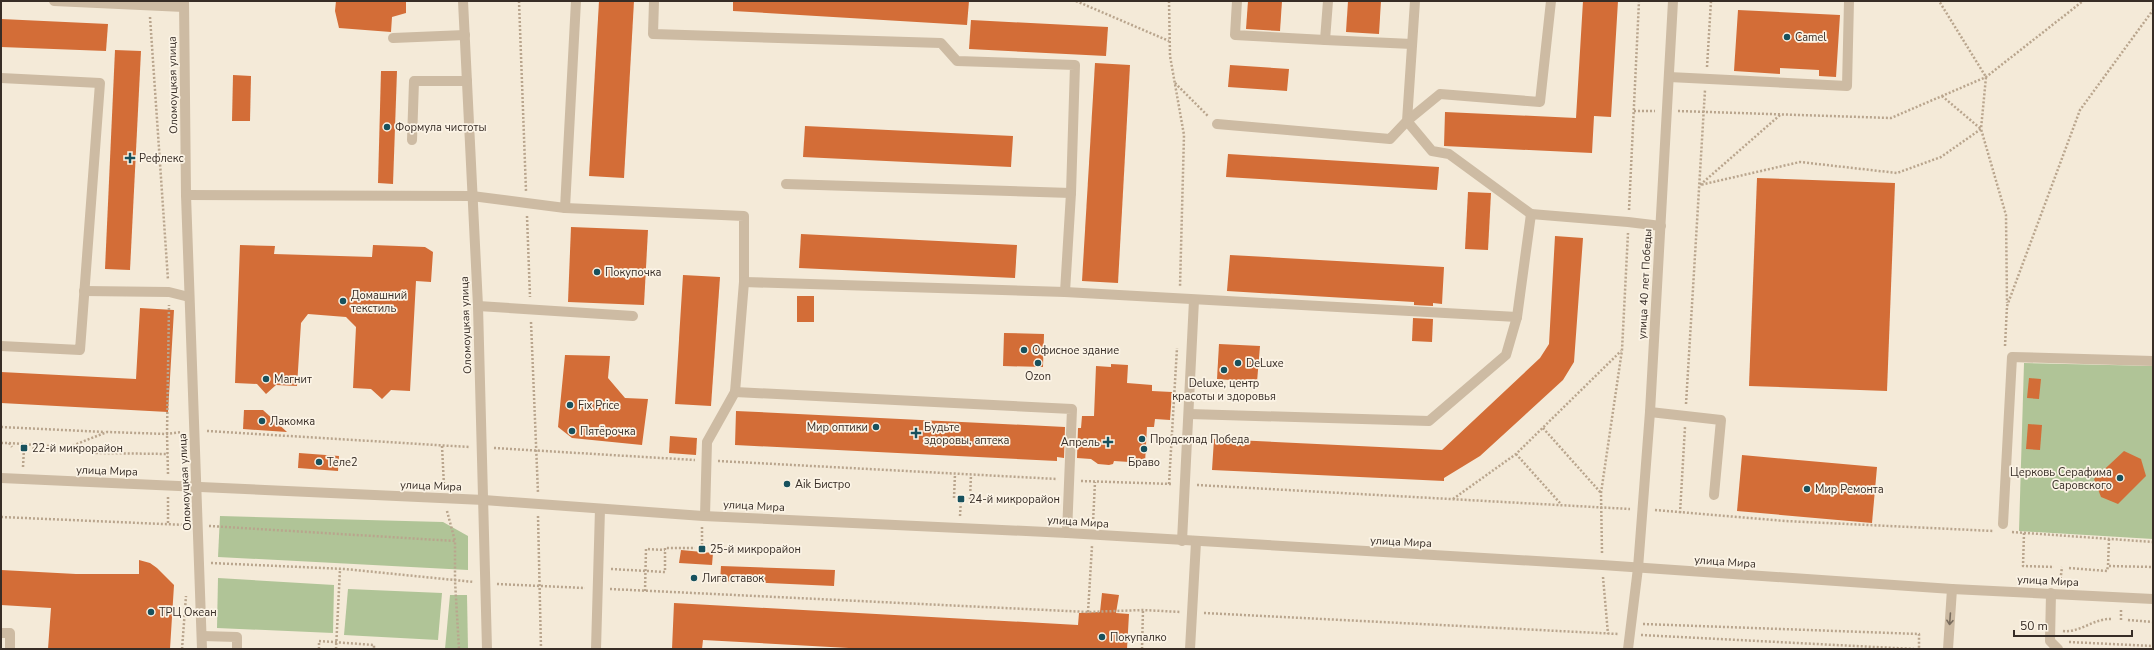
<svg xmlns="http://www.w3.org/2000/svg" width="2154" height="650" viewBox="0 0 2154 650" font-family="'Nunito Sans',sans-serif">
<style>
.green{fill:#b0c497}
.building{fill:#d36d37}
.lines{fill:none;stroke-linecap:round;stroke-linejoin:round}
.path{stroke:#b9a58d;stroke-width:2.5;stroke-dasharray:2 2;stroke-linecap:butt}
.minor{stroke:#cdbba3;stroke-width:10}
.oneway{stroke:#7a6d5e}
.poi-dot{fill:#17515d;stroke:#fbf3e5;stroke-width:1.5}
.labels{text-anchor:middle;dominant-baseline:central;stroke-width:3.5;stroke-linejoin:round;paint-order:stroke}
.poi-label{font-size:11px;fill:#372d26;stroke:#fbf3e5;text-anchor:start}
.street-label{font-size:11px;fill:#372d26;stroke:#fbf3e5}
</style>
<rect width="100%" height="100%" fill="#f4ead8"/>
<g class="green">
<polygon points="2024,363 2153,366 2153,539 2019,531"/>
<polygon points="220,516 443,522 468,536 468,570 218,557"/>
<polygon points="218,578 334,585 333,633 217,628"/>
<polygon points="348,589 442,593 438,640 344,635"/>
<polygon points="450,595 467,595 468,649 445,649"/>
</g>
<g class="building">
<polygon points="336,1 406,1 406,13 392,17 391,32 339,28 335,11"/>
<polygon points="599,1 634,1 624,178 589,176"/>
<polygon points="733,1 969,1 967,25 733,11"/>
<polygon points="1248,1 1282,1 1280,31 1246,29"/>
<polygon points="1348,1 1381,1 1379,34 1346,32"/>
<polygon points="1583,1 1618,1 1611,117 1594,116 1592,153 1444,146 1445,112 1576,118"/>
<polygon points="1738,10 1840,15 1836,77 1819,76 1819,70 1780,68 1780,74 1734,71"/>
<polygon points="1,19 108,24 106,51 1,47"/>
<polygon points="971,20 1108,27 1106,56 969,49"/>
<polygon points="115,50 141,51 130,270 105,269"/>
<polygon points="1095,63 1130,65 1118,283 1082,281"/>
<polygon points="1230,65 1289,69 1287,91 1228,87"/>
<polygon points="381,71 397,71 393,184 378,183"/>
<polygon points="233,75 251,76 250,121 232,121"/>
<polygon points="805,126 1013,136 1011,167 803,157"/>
<polygon points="1228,154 1439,167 1437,190 1226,177"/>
<polygon points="1757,178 1895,183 1887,391 1749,386"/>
<polygon points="1468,192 1491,193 1488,250 1465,249"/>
<polygon points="571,227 648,230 644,305 568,302"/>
<polygon points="801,234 1017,245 1015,278 799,268"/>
<polygon points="1555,236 1583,238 1574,362 1563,380 1480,456 1444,478 1444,481 1212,470 1214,439 1442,450 1540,358 1549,344"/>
<polygon points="240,245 275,246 274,254 372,257 373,245 425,247 433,252 431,282 416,281 410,391 391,390 382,399 371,389 353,388 356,327 346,317 308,314 301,323 297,386 276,385 266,394 257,384 235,383"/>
<polygon points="1230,255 1444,267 1442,304 1433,303 1433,306 1414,305 1414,302 1227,291"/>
<polygon points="683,275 720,277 711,406 675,404"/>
<rect x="797" y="296" width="17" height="26"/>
<polygon points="140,308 174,310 168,412 1,403 1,372 136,379"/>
<polygon points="1413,318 1433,319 1432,342 1412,341"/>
<polygon points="1004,333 1044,334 1043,367 1003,366"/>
<polygon points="1219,344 1260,346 1257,382 1217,379"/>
<polygon points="565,355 610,356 608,378 625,398 648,399 642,445 572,438 558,427"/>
<polygon points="1111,364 1128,365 1127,383 1152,385 1152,391 1172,392 1170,420 1155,419 1154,427 1147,427 1145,463 1114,461 1113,464 1109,465 1098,464 1091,459 1077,458 1078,428 1081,428 1082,416 1094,416 1096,366 1111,367"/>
<polygon points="2029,378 2041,379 2039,399 2027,398"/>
<polygon points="244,410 263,410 287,432 243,429"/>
<polygon points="736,411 1065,427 1064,458 1057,457 1057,461 735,445"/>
<polygon points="2028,424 2042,425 2040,450 2026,449"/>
<polygon points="670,436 697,438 696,455 669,453"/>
<polygon points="2124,451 2141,459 2146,476 2118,504 2101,497 2094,479"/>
<polygon points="299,453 339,456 338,471 298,468"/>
<polygon points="1742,455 1877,467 1872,523 1737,511"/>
<polygon points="681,550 713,553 712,565 679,563"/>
<polygon points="139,560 150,563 157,568 174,585 170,649 48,649 51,608 1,605 1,570 76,574 139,574"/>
<polygon points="721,566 835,570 834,586 720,581"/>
<polygon points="1102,593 1119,595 1116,613 1129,614 1127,649 867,649 703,640 702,649 672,649 674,603 1078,625 1079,613 1100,612"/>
</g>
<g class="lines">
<g class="path">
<polyline points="519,1 526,191"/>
<polyline points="1076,1 1169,41"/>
<polyline points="1169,1 1170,56 1184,135 1180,287"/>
<polyline points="150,17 168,280"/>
<polyline points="1707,67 1711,1"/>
<polyline points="1175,83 1208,116"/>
<polyline points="1942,96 1981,129 2006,215 2007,303"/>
<polyline points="1634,111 1655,111"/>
<polyline points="1678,111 1891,118 1986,77 2083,1"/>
<polyline points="1780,115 1700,185 1800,162 1897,173 1941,157 1981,129 1986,77 1939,1"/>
<polyline points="1629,210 1639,1"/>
<polyline points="527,216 530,297"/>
<polyline points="531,322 538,493"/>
<polyline points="2005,346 2007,306 2080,110 2153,10"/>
<polyline points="1686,404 1705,90"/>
<polyline points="1,427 105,432"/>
<polyline points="1543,428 1601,493"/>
<polyline points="207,431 469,447"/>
<polyline points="1,443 9,443 12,447"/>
<polyline points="9,443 36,445"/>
<polyline points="442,446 444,486"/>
<polyline points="69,447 107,432 167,434 182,432"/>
<polyline points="494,448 695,460"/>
<polyline points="33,449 36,445 95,449 96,453 168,454"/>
<polyline points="1516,454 1560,503"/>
<polyline points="718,461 1057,479"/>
<polyline points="23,467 24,448"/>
<polyline points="168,474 167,434 169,305"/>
<polyline points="1081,481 1172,484"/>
<polyline points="1169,484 1177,348"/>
<polyline points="1197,485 1630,509"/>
<polyline points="168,497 168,523"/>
<polyline points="954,498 955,474"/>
<polyline points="970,499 971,475"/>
<polyline points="1453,499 1516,454 1621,351"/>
<polyline points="1655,510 1785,521 1993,531"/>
<polyline points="447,511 455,541"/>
<polyline points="1680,513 1685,427"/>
<polyline points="538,516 541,649"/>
<polyline points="960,516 961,499"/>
<polyline points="1,517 186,525"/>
<polyline points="1093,523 1095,482"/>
<polyline points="209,526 455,541 455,581 459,649"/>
<polyline points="2012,532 2153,542"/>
<polyline points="2024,533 2023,566 2054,567"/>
<polyline points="2109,539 2108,566 2153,567"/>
<polyline points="702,549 702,527"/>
<polyline points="1602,553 1601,493 1622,350 1628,233"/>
<polyline points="211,563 345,569 474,582"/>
<polyline points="2069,568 2107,571 2108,566"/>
<polyline points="611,569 665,572 665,548 695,548"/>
<polyline points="1603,577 1608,634"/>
<polyline points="2060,583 2062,567"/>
<polyline points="497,584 585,588"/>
<polyline points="610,589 1088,612 1143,610 1181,612"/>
<polyline points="645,591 646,549 665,550"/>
<polyline points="1088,612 1092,546"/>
<polyline points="1204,613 1618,634"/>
<polyline points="2121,620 2121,610"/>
<polyline points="2128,620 2153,622"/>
<polyline points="1643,624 1919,634 1919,649"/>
<path d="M2063 631C2080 633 2094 618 2112 619"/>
<polyline points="1641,635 1914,649"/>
<polyline points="2069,642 2153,646"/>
<polyline points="182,649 186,596"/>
<polyline points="319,649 319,641 374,645 374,649"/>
<polyline points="336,649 340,569"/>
<polyline points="1142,649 1143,610"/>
</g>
<g class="minor">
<polyline points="54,1 184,7"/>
<polyline points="184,1 186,195 202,649"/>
<polyline points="463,1 478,306 487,649"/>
<polyline points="654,1 653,34 941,43 957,61 1075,65 1071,193 1065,292"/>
<polyline points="1237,1 1235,35 1325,40 1328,1"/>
<polyline points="393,38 465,35"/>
<polyline points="1325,40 1412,44"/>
<polyline points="1669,77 1847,86 1849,1"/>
<polyline points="1,78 100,83 80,350 1,346"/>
<polyline points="1217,124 1390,139 1407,121 1415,1"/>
<polyline points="412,140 414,81 467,81"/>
<polyline points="786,184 1071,193"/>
<polyline points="186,195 472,196 565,208 744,216 744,282 735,392 707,442 705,516"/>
<polyline points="565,208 576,1"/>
<polyline points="1531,214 1449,154 1432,151 1407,121 1440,94 1540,102 1551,1"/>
<polyline points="744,282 1065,292 1517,317 1531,214 1628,222 1661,226"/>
<polyline points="84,291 169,292 189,297"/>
<polyline points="478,306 633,316"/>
<polyline points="735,392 1072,409 1067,533"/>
<polyline points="1650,412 1721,420 1714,495"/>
<polyline points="1189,414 1429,421 1506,355 1517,317"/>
<polyline points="1,478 484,500 703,516 1067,533 1602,565 1952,589 2153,599"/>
<polyline points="2003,524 2012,357 2153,361"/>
<polyline points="1182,541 1194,300"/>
<polyline points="2051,593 2050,641 2058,649"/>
<polyline points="1,633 10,633 10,649"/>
<polyline points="202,636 237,637 237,649"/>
<polyline points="596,649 600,509"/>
<polyline points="1190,649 1196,542"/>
<polyline points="1628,649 1638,568 1650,412 1673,1"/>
<polyline points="1948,649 1952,589"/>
</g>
</g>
<defs><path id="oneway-shaft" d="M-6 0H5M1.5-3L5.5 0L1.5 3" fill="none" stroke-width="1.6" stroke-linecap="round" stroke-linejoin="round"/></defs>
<use class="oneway" href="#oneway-shaft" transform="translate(1950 619) rotate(94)"/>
<g class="poi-dot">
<circle cx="1787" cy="37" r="4"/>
<circle cx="387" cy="127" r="4"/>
<path d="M128 152h4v4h4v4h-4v4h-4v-4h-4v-4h4z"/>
<circle cx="597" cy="272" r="4"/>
<circle cx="343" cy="301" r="4"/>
<circle cx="1024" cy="350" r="4"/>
<circle cx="1038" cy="363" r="4"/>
<circle cx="1238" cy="363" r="4"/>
<circle cx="1224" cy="370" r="4"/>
<circle cx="266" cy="379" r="4"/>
<circle cx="570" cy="405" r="4"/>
<circle cx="262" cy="421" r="4"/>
<circle cx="876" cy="427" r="4"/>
<circle cx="572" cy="431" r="4"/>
<path d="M914 427h4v4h4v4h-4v4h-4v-4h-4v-4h4z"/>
<circle cx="1142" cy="439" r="4"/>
<path d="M1106 436h4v4h4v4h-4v4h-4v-4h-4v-4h4z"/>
<rect x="20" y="444" width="8" height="8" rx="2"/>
<circle cx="1144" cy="449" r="4"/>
<circle cx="319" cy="462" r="4"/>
<circle cx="2120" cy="478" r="4"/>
<circle cx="787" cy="484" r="4"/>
<circle cx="1807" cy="489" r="4"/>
<rect x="957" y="495" width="8" height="8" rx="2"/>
<rect x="698" y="545" width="8" height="8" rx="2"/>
<circle cx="694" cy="578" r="4"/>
<circle cx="151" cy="612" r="4"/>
<circle cx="1102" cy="637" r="4"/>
</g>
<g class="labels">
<g class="poi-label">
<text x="1795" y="37">Camel</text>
<text x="395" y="127">Формула чистоты</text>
<text x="139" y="158">Рефлекс</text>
<text x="605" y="272">Покупочка</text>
<text x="351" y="295">Домашний<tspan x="351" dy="13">текстиль</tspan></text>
<text x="1032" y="350">Офисное здание</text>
<text x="1246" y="363">DeLuxe</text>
<text x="1038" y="376" text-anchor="middle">Ozon</text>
<text x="274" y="379">Магнит</text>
<text x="1224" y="383" text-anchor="middle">Deluxe, центр<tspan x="1224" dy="13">красоты и здоровья</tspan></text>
<text x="578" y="405">Fix Price</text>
<text x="270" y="421">Лакомка</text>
<text x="868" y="427" text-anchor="end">Мир оптики</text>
<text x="924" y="427">Будьте<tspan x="924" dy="13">здоровы, аптека</tspan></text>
<text x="580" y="431">Пятёрочка</text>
<text x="1150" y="439">Продсклад Победа</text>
<text x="1100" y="442" text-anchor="end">Апрель</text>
<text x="32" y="448">22-й микрорайон</text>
<text x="327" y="462">Теле2</text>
<text x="1144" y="462" text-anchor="middle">Браво</text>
<text x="2112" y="472" text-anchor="end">Церковь Серафима<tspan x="2112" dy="13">Саровского</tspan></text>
<text x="795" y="484">Aik Бистро</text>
<text x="1815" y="489">Мир Ремонта</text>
<text x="969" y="499">24-й микрорайон</text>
<text x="710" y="549">25-й микрорайон</text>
<text x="702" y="578">Лига ставок</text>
<text x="159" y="612">ТРЦ Океан</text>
<text x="1110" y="637">Покупалко</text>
</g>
<g class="street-label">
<text transform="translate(173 85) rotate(-91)">Оломоуцкая улица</text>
<text transform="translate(1645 284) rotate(-87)">улица 40 лет Победы</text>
<text transform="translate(466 325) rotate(-92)">Оломоуцкая улица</text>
<text transform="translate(107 471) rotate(2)">улица Мира</text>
<text transform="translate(185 482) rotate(-93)">Оломоуцкая улица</text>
<text transform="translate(431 486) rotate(2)">улица Мира</text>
<text transform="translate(754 506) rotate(3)">улица Мира</text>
<text transform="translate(1078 522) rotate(4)">улица Мира</text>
<text transform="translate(1401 542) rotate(3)">улица Мира</text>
<text transform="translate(1725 562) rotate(4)">улица Мира</text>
<text transform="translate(2048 581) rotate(3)">улица Мира</text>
</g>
</g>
<rect width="2154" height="650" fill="none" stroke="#372d26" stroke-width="4"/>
<path d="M2014 630v6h118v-6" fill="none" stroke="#372d26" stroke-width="2"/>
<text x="2020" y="630" font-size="12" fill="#372d26" stroke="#fbf3e5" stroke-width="3" paint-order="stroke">50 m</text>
</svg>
